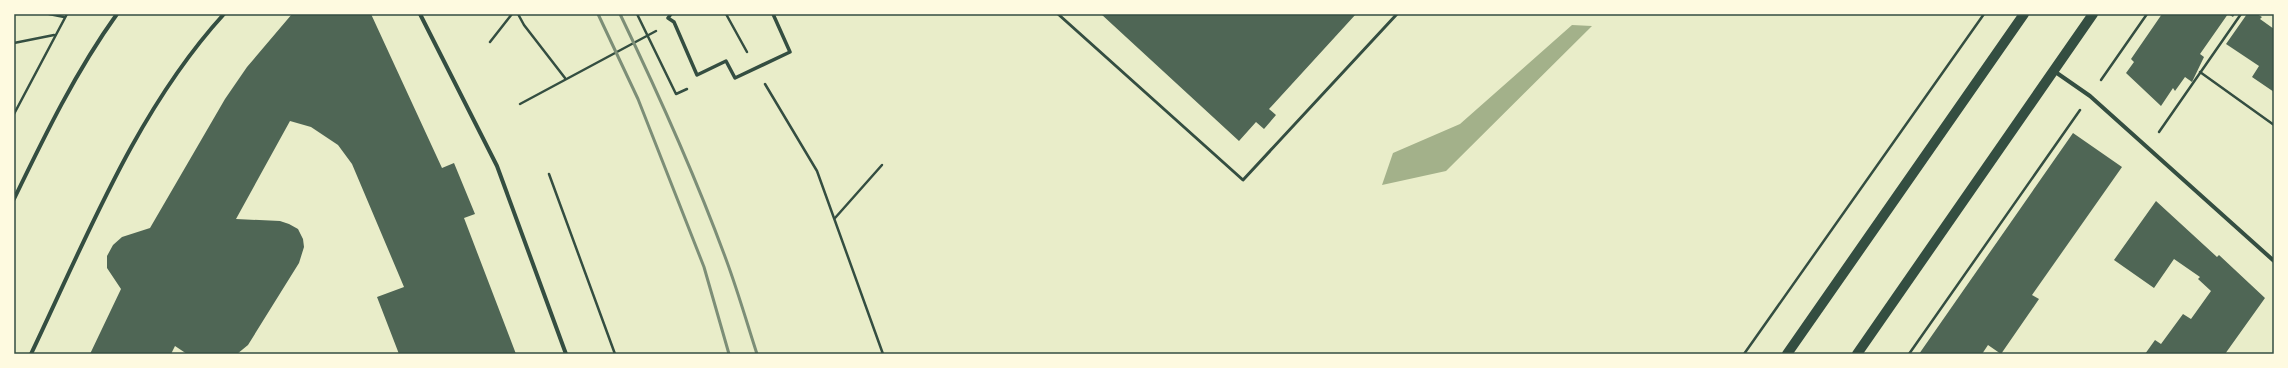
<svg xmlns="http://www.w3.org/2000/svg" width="2288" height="368" viewBox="0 0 2288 368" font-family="Figtree,sans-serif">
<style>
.water{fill:#a3b18a}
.building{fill:#4f6655}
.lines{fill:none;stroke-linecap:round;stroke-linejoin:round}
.path{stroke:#344e41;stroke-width:2.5}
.service{stroke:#344e41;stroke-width:3}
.pedestrian{stroke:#344e41;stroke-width:3.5}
.minor{stroke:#344e41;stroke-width:4}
.primary{stroke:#344e41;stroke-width:10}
.rail{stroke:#7c8e77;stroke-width:3}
.neatline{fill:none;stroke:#344e41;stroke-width:1.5}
</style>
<rect width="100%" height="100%" fill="#e9edc9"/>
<polygon class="water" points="1572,25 1592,26 1446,171 1382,185 1393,153 1460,124"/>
<g class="building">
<polygon points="292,14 371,14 442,168 454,163 475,214 464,218 516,354 399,354 377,297 404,287 352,164 338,145 311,127 290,121 236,219 280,221 289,224 298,229 303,239 304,247 299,263 248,345 237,354 187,354 175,346 171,354 90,354 121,289 107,268 107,256 113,245 122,237 150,228 225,99 247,67"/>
<polygon points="1101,14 1356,14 1269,109 1276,115 1264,129 1256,122 1239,141"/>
<polygon points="2162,14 2235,14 2233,17 2228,14 2200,54 2204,57 2192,82 2185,77 2175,91 2173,88 2161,106 2126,73 2134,62 2131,59"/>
<polygon points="2247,14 2257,14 2262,17 2260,19 2274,29 2274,92 2252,77 2259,66 2226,44"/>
<polygon points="2073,133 2122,167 2032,295 2039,299 2001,354 1988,345 1982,354 1919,354"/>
<polygon points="2156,201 2217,257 2219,255 2265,298 2225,354 2145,354 2155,340 2161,344 2183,314 2191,319 2211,291 2198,279 2200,277 2174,259 2154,288 2114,260"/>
</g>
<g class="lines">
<g class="path">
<polyline points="49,14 64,17"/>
<polyline points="518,14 524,25 565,78"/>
<polyline points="637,14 676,94 687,89"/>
<polyline points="726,14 747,52"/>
<polyline points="490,42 512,14"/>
<polyline points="14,43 54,35"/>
<polyline points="2200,72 2274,125"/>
<polyline points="2101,80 2147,14"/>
<polyline points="765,84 817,171 883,354"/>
<polyline points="520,104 656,31"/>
<polyline points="14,114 67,14"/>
<polyline points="2159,132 2241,14"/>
<polyline points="549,174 615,354"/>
<polyline points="835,218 882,165"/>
<polyline points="1744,354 1984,14"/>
<polyline points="1909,354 2080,110"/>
</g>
<polyline class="service" points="1058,14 1243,180 1397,14"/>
<polyline class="pedestrian" points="671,14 668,18 674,22 697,75 726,61 735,78 790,52 773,14"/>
<g class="minor">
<polyline points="420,14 497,166 566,354"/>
<polyline points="2054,71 2090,96 2274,261"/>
<path d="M14 199C45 135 76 71 117 14"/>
<path d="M31 354C86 239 137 109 224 14"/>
</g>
<g class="primary">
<polyline points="1787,354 2024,14"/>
<polyline points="1857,354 2093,14"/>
</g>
<g class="rail">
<polyline points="598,14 638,99 704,267 729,354"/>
<path d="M620 14C659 95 696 177 727 262 738 292 747 323 757 354"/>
</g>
</g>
<rect width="2288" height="368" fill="none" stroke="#fefae0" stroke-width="30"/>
<rect x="15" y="15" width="2258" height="338" class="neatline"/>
</svg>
